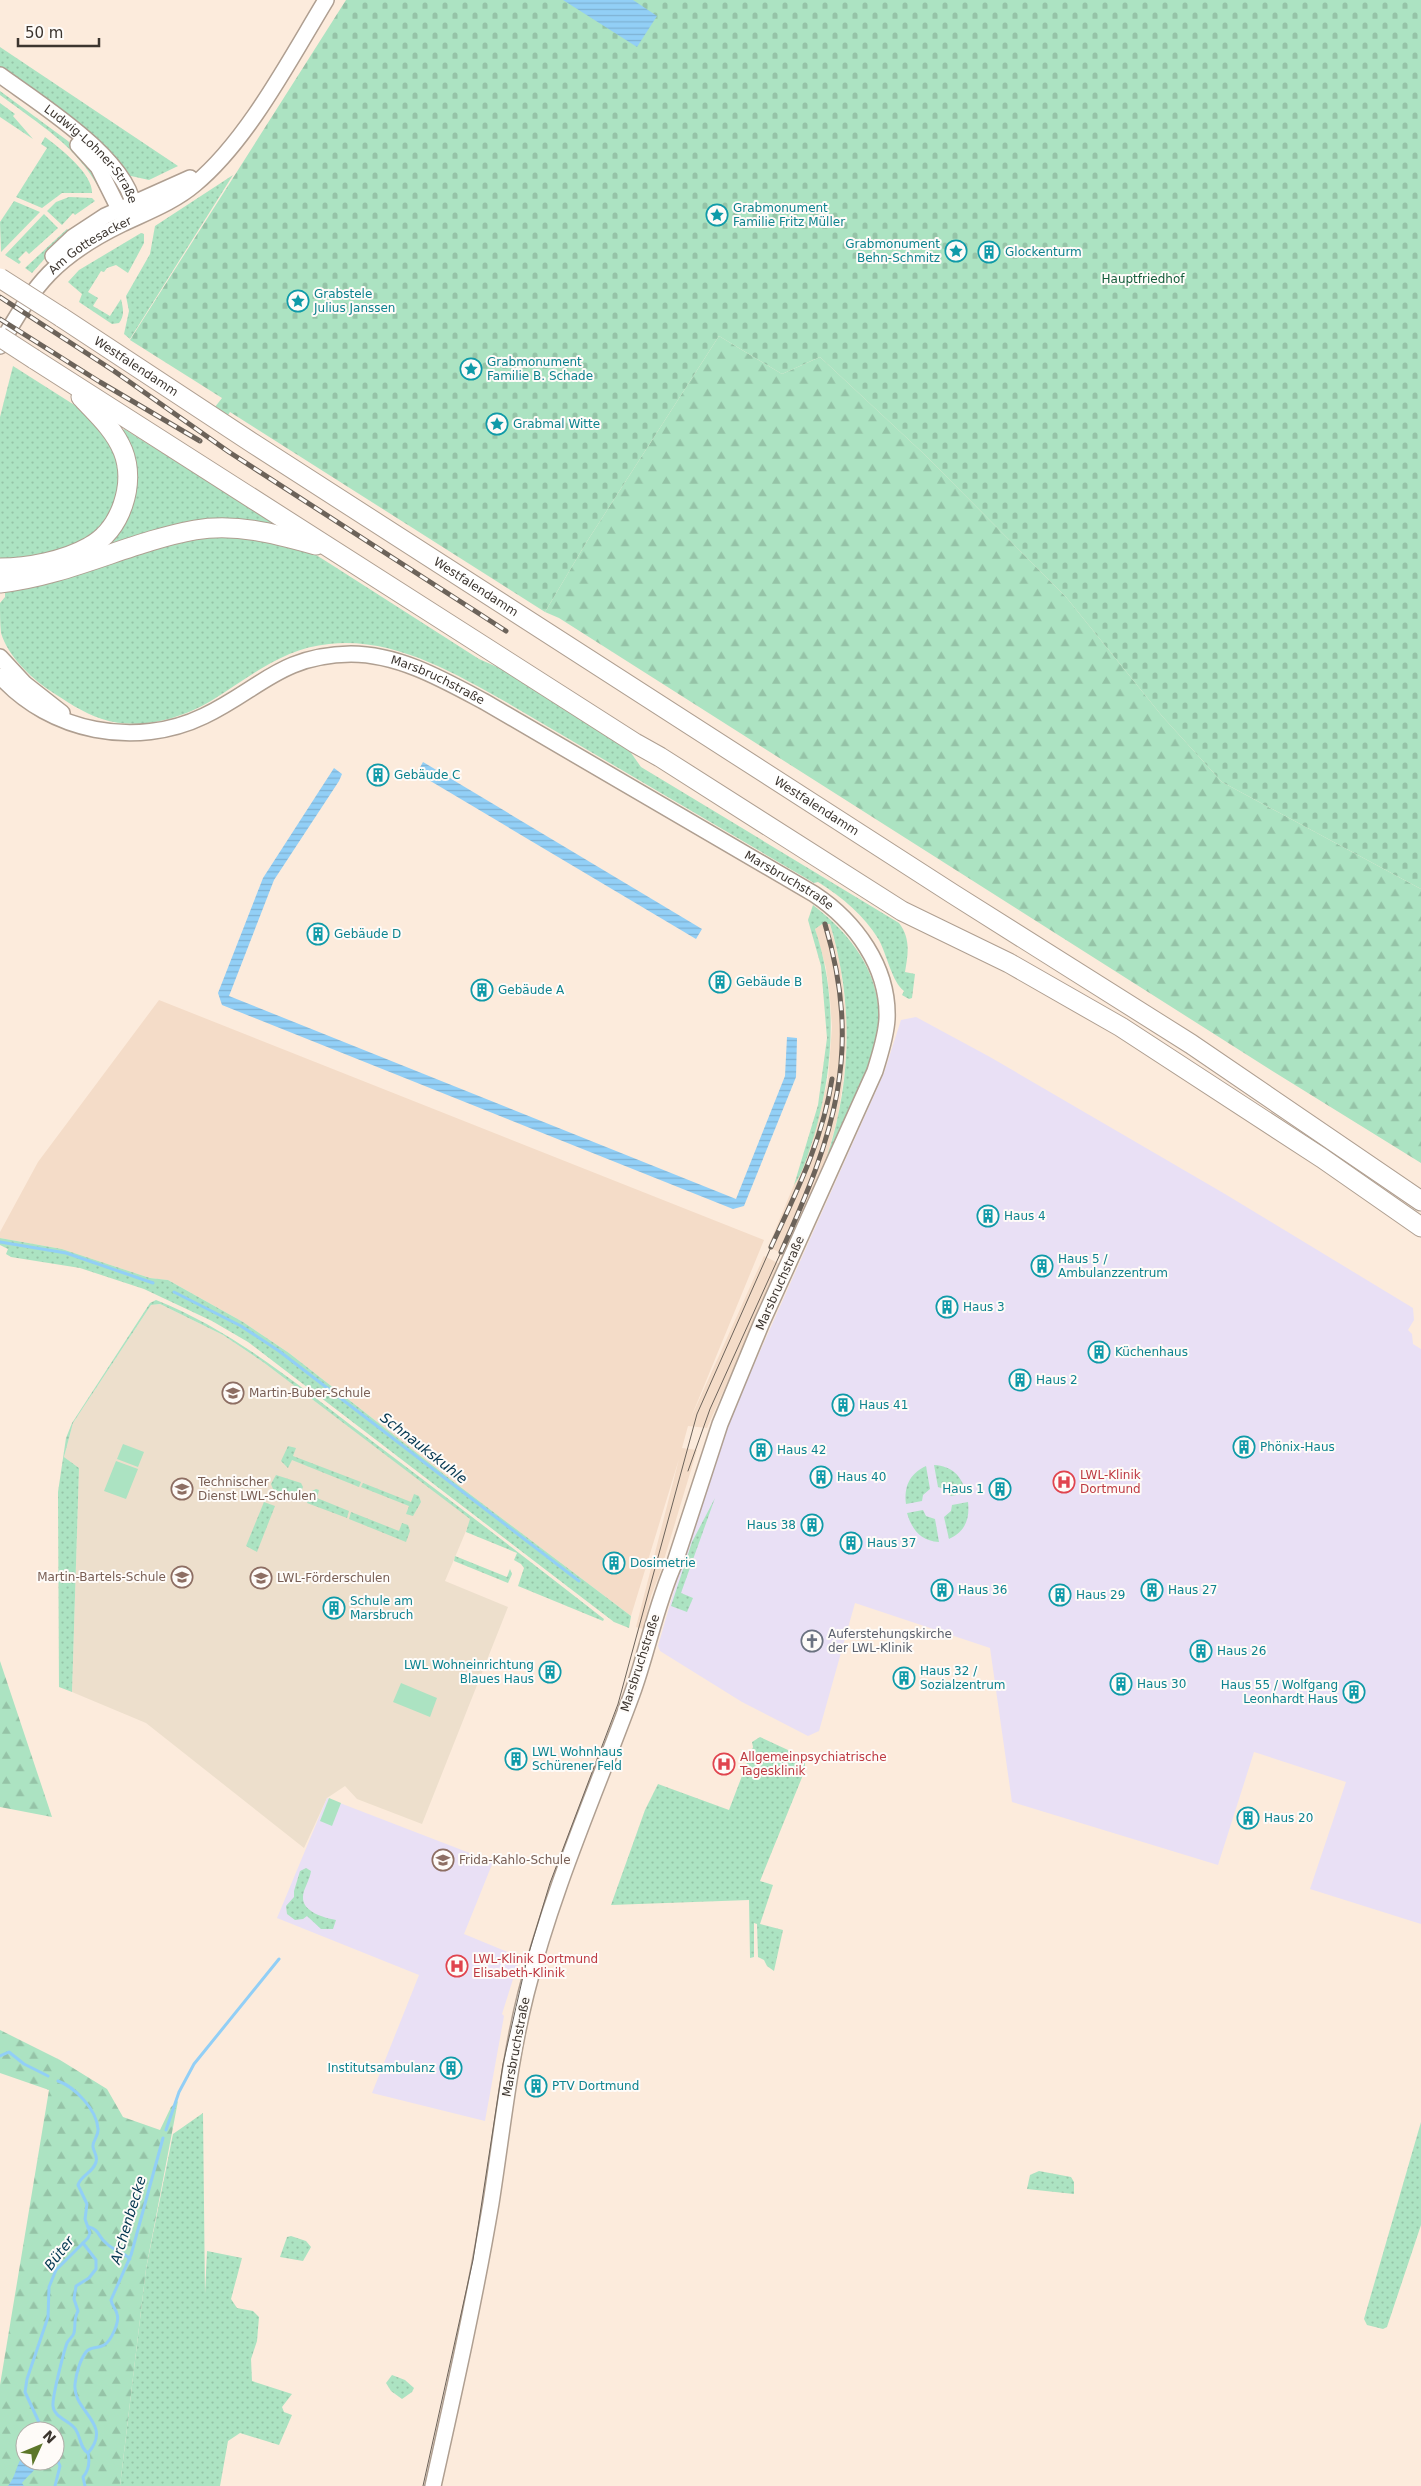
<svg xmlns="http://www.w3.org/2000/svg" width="1421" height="2486" viewBox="0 0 1421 2486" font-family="'DejaVu Sans',sans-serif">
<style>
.built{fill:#f4dcc8}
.education{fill:#eddfcc}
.medical{fill:#e9e0f5}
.grass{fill:url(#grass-dots)}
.forest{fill:url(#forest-firs);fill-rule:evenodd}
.cemetery{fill:url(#cemetery-stones)}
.garden{fill:#ace3c2}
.water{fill:url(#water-rules)}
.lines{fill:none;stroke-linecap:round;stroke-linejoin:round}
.stream{stroke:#92cff6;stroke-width:3}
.secondary-casing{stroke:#af9f91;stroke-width:18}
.highway-casing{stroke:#af9f91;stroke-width:21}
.secondary{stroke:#fff;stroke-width:15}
.highway{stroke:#fff;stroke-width:19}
.tram{stroke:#6c635a;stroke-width:1}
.rail-casing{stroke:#6c635a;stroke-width:5}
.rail{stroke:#fefbf8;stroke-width:3;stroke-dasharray:9;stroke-linecap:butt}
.highway-bridge-casing{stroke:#af9f91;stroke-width:21;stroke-linecap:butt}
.highway-bridge{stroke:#fff;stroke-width:19}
.labels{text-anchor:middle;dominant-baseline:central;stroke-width:4;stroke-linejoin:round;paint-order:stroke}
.street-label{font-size:12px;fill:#3c352f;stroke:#fefbf8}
.culture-label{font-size:12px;fill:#0d838f;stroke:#fefbf8;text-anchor:start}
.park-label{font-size:12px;fill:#135d3b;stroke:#fefbf8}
.education-label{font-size:12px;fill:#785e54;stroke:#fefbf8;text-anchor:start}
.health-label{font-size:12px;fill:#be3a42;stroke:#fefbf8;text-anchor:start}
.worship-label{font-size:12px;fill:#5b616d;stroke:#fefbf8;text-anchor:start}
.water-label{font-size:14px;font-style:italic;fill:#023650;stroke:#fefbf8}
</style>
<defs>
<pattern id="grass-dots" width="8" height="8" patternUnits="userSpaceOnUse" patternTransform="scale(1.25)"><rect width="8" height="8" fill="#ace3c2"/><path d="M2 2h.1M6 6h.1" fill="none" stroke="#95c3a7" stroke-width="1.8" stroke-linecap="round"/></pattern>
<pattern id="forest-firs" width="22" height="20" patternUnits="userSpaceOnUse" patternTransform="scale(1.25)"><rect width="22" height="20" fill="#ace3c2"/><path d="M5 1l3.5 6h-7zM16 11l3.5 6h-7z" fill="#95c3a7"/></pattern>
<pattern id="cemetery-stones" width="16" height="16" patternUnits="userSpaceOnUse" patternTransform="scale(1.25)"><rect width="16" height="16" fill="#ace3c2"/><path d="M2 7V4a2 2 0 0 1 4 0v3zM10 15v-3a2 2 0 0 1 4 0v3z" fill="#95c3a7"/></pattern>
<pattern id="water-rules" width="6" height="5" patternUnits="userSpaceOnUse" patternTransform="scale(1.25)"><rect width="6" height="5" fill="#92cff6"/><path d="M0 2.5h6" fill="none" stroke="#7fb2d3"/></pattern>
</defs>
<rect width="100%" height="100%" fill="#fcebdc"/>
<g class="built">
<polygon points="822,924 830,924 840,963 847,1022 845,1068 838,1116 828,1153 784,1254 768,1247 811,1144 828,1080 832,1027 830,999 826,968 815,929"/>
<polygon points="159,1000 764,1240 690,1420 764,1256 780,1264 707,1428 688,1426 682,1448 697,1450 660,1573 651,1596 643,1629 636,1627 679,1459 631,1616 454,1482 289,1353 243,1322 168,1280 150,1278 62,1249 0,1238 0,1232 38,1162"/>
</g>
<polygon class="education" points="160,1304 223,1335 263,1362 471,1519 445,1581 508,1607 422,1824 357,1799 345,1786 327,1798 304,1848 146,1723 72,1692 79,1468 64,1457 73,1423 151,1305"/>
<g class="medical">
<polygon points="916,1017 990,1057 1225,1194 1413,1308 1414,1320 1408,1330 1412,1334 1413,1344 1421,1349 1421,1924 1310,1889 1346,1782 1254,1752 1218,1865 1012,1802 990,1648 855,1603 819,1731 808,1736 742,1702 660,1651 658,1646 712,1459 884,1073 901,1020"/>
<polygon points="327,1798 493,1862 464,1934 520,1957 502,2014 504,2016 485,2121 372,2093 419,1975 277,1918"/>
</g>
<g class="grass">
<polygon points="0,47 178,166 149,180 131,176 125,179 0,71"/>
<path d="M0 91 68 141 82 156 103 188 100 190C76 145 40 125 0 95Z"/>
<polygon points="0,103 15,114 13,116 33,139 0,117"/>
<path d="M45 137C60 148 93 174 92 193H62L42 208 16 197 47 148 41 144Z"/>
<polygon points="233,175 130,339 124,334 129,311 126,296 150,254 155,226"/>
<polygon points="69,197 92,198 95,201 75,215 73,213 62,225 47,211 56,202"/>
<polygon points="14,201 40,212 1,252 0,222"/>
<polygon points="44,214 58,228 29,254 26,251 18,259 21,262 19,264 5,255"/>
<polygon points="67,229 69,231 32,273 25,268"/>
<path d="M141 233 144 234V243L128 273 116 265 107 268 104 272 101 271 88 292 98 298 93 306 110 316 121 299C123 308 125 315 119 323L112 324 79 302 82 294 68 282 79 270Z"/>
<polygon points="13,366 87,413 115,443 123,480 109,523 72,549 2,563 0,557 0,417"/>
<polygon points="124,429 273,522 278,526 237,524 57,565 116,528 120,435"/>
<path d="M230 532 313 553 332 565 479 659 504 670 629 750 641 767 899 923C911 939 908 954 905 972L915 974 912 998 909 999 902 995 904 991C892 982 887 955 879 940 864 915 843 898 818 882L814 883 506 702C452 672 393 637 329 644 284 648 251 676 214 699 182 719 139 731 102 719 83 713 66 701 49 690 30 677 8 656 1 633 0 624 0 612 0 603L5 597V588L174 539Z"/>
<path d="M813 905C861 942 891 990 874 1053 867 1080 853 1106 842 1131 824 1172 806 1213 788 1253L785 1252C800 1219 816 1187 828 1153 852 1079 853 999 830 924H822L815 929C838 998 834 1067 814 1136 809 1151 803 1173 794 1185L818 1105 827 1038 821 966 808 920Z"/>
<polygon points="0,1238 62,1249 150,1278 168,1280 243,1322 289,1353 454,1482 631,1616 629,1628 614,1622 248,1342 212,1321 144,1289 80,1268 11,1257 6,1254 8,1249 0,1245"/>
<path d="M156 1300C234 1331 298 1385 364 1435 445 1496 525 1557 604 1619L603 1621 518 1586 524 1568 521 1564 514 1560 517 1553 466 1532 470 1519 263 1362 223 1335 160 1304 151 1305 73 1423 64 1457 79 1468 72 1692 59 1687 58 1492 66 1438 72 1423 150 1303Z"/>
<polygon points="288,1446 296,1448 293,1456 361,1482 359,1487 292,1460 288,1468 281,1461"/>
<path d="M934 1465C952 1466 962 1476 966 1493L951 1496 944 1489 938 1487Z"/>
<path d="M926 1466 930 1489 923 1495 922 1501 906 1504C904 1487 909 1474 926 1466Z"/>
<polygon points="276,1475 301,1483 303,1487 299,1496 295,1498 273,1489 271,1484"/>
<polygon points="363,1483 411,1502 414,1494 419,1496 421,1502 413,1516 406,1514 409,1506 361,1487"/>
<polygon points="316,1489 319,1490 317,1498 349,1511 347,1518 307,1503 312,1491"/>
<polygon points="715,1498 681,1593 693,1598 687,1612 671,1606 692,1542"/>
<polygon points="264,1502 275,1506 257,1552 246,1546"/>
<path d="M968 1502C970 1519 965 1532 949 1539L944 1517 951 1511 952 1505Z"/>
<path d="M923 1510 926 1516 935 1519 939 1542C921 1541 912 1530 907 1513Z"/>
<polygon points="351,1512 399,1531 402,1523 408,1525 410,1531 406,1542 349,1519"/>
<polygon points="455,1556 507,1577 510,1569 512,1574 508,1583 454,1561"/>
<polygon points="760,1737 801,1756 805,1762 805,1770 760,1881 773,1885 760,1924 783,1930 774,1971 767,1966 764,1960 758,1957 757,1924 754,1923 754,1957 750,1958 749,1900 611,1905 645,1810 658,1784 729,1810 753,1747 752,1742"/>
<path d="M306 1868 311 1871C310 1880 303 1889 303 1897 302 1912 325 1918 336 1920L333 1929H321L307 1916 303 1919 295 1920 287 1914 286 1906 294 1897V1891L300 1871Z"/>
<polygon points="203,2113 205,2294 207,2251 242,2258 231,2299 237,2308 253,2311 259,2317 257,2341 251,2359 252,2381 292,2394 282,2407 284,2412 292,2415 279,2445 240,2433 228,2441 220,2486 120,2486 146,2269 173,2134"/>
<polygon points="1421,2122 1421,2225 1387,2327 1383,2329 1367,2325 1364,2319"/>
<polygon points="1039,2171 1071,2177 1074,2182 1074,2194 1027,2189 1030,2175"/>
<polygon points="291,2236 306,2241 311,2247 303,2261 280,2257 287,2237"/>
<polygon points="392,2375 405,2380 414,2388 412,2392 402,2399 391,2391 386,2383"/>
</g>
<g class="forest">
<polygon points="719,336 782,374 820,357 924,454 1066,597 1162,716 1222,782 1421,889 1421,1163 1274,1072 559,618 545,612 586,543"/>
<polygon points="0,1661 52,1817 0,1807"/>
<path d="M0 2030 60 2060 107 2089 123 2117 160 2130 171 2107 178 2101 146 2269 120 2486H0V2385L49 2090 0 2073ZM25 2431H55V2461H25Z"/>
</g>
<polygon class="cemetery" points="346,0 1421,0 1421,889 1222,782 1162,716 1066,597 924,454 820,357 782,374 719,336 586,543 545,612 230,412 228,415 215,407 222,398 130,340"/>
<g class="garden">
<polygon points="123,1444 144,1452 138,1467 117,1459"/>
<polygon points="116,1461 138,1469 126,1499 104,1491"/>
<polygon points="401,1683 437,1698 430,1717 393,1702"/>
<polygon points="329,1798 341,1803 332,1826 320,1821"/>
</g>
<g class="water">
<polygon points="563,0 633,0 657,16 637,47"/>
<polygon points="423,762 702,929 696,939 417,773"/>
<polygon points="334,768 342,774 339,781 274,880 229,996 736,1199 785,1076 787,1037 797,1038 796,1077 744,1206 733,1209 222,1005 218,993 263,878"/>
<path d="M25 2454V2461H39C37 2470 28 2475 22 2483L24 2486H8C17 2475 16 2462 25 2454Z"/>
</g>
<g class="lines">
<g class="stream">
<polyline points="0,1242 66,1253 153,1283"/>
<polyline points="174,1292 241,1326 279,1351 579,1581"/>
<polyline points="0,2056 9,2052 24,2064 48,2076"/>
<polyline points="166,2130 179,2092 194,2064 279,1959"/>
<path d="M89 2227C99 2229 99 2238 106 2243 113 2250 122 2251 130 2259"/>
<path d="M83 2243 96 2260V2269L89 2278 76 2286 74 2299 78 2311C73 2320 76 2326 74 2333 73 2337 69 2339 67 2343 64 2351 52 2397 53 2406 54 2418 71 2421 76 2430 81 2438 80 2448 88 2453"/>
<path d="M43 2431 25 2392 27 2379 48 2317 49 2287 56 2270 88 2238 90 2233 85 2219 87 2204 78 2185C81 2175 93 2173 96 2162 98 2156 94 2153 93 2147 92 2141 99 2136 98 2129 97 2110 75 2087 58 2081"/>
<polyline points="55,2454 60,2466 55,2486"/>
<path d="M85 2486 83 2477C89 2470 90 2462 88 2453 114 2423 72 2412 75 2384 76 2374 80 2360 86 2352 91 2346 98 2349 104 2345 111 2341 120 2322 117 2314 116 2309 112 2306 111 2300L131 2255 163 2138"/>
</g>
<g class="secondary-casing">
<g id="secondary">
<path id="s1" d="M0 75C38 103 133 161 134 212"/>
<polyline points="78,145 98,167 119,209 127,216"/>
<polyline points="53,256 73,237 105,216 190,178"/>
<path id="s2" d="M0 346C33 284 58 255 122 224 147 212 174 202 195 184 248 140 290 59 326 0"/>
<polyline points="0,657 25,684 62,713"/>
<path id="s3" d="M0 676C50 732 136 749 204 716 260 689 281 655 351 654 399 654 444 680 485 702L814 894C855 921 889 967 887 1019 886 1037 880 1054 875 1071L762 1322 720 1424 675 1562C656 1604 648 1650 632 1694 595 1794 552 1890 526 1994 509 2062 502 2133 491 2203 475 2298 454 2392 433 2486"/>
</g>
</g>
<g class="highway-casing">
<g id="highway">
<path id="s4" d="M61 317 254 444 953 894 1191 1044 1421 1201"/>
<polyline points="34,359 635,743 660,757 902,911 1009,963 1121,1027 1322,1158 1421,1227"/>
<path d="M0 568C28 568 64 561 89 547 121 530 136 484 123 451 114 429 97 414 81 397"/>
<path d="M0 583C70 575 129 542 195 530 237 523 276 534 316 545"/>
</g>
</g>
<use href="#secondary" class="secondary"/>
<use href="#highway" class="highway"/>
<g class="tram">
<polyline points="688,1471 710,1409 781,1252"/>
<polyline points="423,2486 473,2260 503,2064 527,1959 550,1883 618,1704 697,1414 771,1247"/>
</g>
<g class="rail-casing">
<g id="rail">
<polyline points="0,297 114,371 229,452 506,631"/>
<polyline points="0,319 100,382 200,441"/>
<path d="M771 1247C796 1193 823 1139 832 1079"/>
<path d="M781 1252C834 1135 863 1052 825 924"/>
</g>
</g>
<use href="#rail" class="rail"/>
<g class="highway-bridge-casing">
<g id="highway-bridge">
<polyline points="0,278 61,317"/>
<polyline points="0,337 34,359"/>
</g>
</g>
<use href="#highway-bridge" class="highway-bridge"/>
</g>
<defs>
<g id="sight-ring" transform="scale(1.125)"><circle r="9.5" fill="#fefbf8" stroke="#0f9aa8" stroke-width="1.5"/><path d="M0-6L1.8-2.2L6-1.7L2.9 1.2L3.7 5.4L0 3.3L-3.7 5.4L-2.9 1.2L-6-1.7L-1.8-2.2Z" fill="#0f9aa8"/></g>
<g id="building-ring" transform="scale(1.125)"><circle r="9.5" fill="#fefbf8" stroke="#0f9aa8" stroke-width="1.5"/><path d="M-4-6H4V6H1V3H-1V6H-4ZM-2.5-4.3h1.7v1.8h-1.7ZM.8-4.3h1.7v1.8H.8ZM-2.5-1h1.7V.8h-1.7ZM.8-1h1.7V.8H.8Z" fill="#0f9aa8"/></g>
<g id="school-ring" transform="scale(1.125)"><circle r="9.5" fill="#fefbf8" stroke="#8d6e63" stroke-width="1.5"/><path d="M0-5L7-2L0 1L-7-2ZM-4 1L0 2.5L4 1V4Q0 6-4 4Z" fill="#8d6e63"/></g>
<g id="hospital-ring" transform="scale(1.125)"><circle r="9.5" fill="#fefbf8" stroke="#e0444e" stroke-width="1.5"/><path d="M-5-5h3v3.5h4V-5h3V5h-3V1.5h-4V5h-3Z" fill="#e0444e"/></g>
<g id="church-ring" transform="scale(1.125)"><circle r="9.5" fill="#fefbf8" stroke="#6b7280" stroke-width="1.5"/><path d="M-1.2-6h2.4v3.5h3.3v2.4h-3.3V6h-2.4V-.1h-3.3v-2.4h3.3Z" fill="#6b7280"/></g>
</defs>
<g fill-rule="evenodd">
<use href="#sight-ring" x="717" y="215"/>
<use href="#sight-ring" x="956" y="251"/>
<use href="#building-ring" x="989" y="252"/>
<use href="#sight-ring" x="298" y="301"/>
<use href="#sight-ring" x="471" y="369"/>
<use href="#sight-ring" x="497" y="424"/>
<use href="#building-ring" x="378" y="775"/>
<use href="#building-ring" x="318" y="934"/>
<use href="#building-ring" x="720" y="982"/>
<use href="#building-ring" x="482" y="990"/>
<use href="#building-ring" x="988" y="1216"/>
<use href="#building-ring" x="1042" y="1266"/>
<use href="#building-ring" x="947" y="1307"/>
<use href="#building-ring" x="1099" y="1352"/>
<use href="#building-ring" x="1020" y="1380"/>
<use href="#school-ring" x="233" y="1393"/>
<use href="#building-ring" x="843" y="1405"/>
<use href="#building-ring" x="1244" y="1447"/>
<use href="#building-ring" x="761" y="1450"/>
<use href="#building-ring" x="821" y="1477"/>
<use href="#hospital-ring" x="1064" y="1482"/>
<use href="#school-ring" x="182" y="1489"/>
<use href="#building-ring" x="1000" y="1489"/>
<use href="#building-ring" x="812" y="1525"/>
<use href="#building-ring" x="851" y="1543"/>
<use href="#building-ring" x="614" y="1563"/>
<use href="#school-ring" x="182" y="1577"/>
<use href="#school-ring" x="261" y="1578"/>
<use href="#building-ring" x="942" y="1590"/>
<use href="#building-ring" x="1152" y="1590"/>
<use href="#building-ring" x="1060" y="1595"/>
<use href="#building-ring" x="334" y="1608"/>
<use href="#church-ring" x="812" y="1641"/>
<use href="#building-ring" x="1201" y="1651"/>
<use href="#building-ring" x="550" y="1672"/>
<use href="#building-ring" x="904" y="1678"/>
<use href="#building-ring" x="1121" y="1684"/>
<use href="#building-ring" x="1354" y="1692"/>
<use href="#building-ring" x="516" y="1759"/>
<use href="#hospital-ring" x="724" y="1764"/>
<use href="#building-ring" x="1248" y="1818"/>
<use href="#school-ring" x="443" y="1860"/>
<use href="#hospital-ring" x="457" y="1966"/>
<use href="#building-ring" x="451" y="2068"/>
<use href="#building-ring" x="536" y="2086"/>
</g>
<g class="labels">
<g class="street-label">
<text stroke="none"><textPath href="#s1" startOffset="122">Ludwig-Lohner-Straße</textPath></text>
<text stroke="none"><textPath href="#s2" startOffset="138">Am Gottesacker</textPath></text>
<text stroke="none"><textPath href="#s4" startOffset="90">Westfalendamm</textPath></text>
<text stroke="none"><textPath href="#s4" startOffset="495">Westfalendamm</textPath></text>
<text stroke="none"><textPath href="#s3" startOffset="476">Marsbruchstraße</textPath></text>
<text stroke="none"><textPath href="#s4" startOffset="900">Westfalendamm</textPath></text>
<text stroke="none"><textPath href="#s3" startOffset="881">Marsbruchstraße</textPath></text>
<text transform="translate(780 1283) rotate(-66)">Marsbruchstraße</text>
<text transform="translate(640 1663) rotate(-72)">Marsbruchstraße</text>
<text transform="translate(516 2047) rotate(-79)">Marsbruchstraße</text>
</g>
<g class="culture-label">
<text x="733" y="208">Grabmonument<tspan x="733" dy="14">Familie Fritz Müller</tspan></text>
<text x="940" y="244" text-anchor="end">Grabmonument<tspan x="940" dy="14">Behn-Schmitz</tspan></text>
<text x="1005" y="252">Glockenturm</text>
<text x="314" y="294">Grabstele<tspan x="314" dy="14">Julius Janssen</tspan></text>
<text x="487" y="362">Grabmonument<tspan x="487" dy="14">Familie B. Schade</tspan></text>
<text x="513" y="424">Grabmal Witte</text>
<text x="394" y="775">Gebäude C</text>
<text x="334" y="934">Gebäude D</text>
<text x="736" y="982">Gebäude B</text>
<text x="498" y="990">Gebäude A</text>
<text x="1004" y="1216">Haus 4</text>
<text x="1058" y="1259">Haus 5 /<tspan x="1058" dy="14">Ambulanzzentrum</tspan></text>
<text x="963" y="1307">Haus 3</text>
<text x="1115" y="1352">Küchenhaus</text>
<text x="1036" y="1380">Haus 2</text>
<text x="859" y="1405">Haus 41</text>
<text x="1260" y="1447">Phönix-Haus</text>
<text x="777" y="1450">Haus 42</text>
<text x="837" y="1477">Haus 40</text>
<text x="984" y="1489" text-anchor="end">Haus 1</text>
<text x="796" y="1525" text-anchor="end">Haus 38</text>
<text x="867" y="1543">Haus 37</text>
<text x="630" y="1563">Dosimetrie</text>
<text x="958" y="1590">Haus 36</text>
<text x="1168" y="1590">Haus 27</text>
<text x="1076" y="1595">Haus 29</text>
<text x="350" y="1601">Schule am<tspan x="350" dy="14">Marsbruch</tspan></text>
<text x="1217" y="1651">Haus 26</text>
<text x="534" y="1665" text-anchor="end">LWL Wohneinrichtung<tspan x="534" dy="14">Blaues Haus</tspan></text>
<text x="920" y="1671">Haus 32 /<tspan x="920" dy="14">Sozialzentrum</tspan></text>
<text x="1137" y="1684">Haus 30</text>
<text x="1338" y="1685" text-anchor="end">Haus 55 / Wolfgang<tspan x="1338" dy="14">Leonhardt Haus</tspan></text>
<text x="532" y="1752">LWL Wohnhaus<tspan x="532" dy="14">Schürener Feld</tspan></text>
<text x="1264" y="1818">Haus 20</text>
<text x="435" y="2068" text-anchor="end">Institutsambulanz</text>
<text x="552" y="2086">PTV Dortmund</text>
</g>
<g class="park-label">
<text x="1143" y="279">Hauptfriedhof</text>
</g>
<g class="education-label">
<text x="249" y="1393">Martin-Buber-Schule</text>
<text x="198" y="1482">Technischer<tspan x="198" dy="14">Dienst LWL-Schulen</tspan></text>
<text x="166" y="1577" text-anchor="end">Martin-Bartels-Schule</text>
<text x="277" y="1578">LWL-Förderschulen</text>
<text x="459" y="1860">Frida-Kahlo-Schule</text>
</g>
<g class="health-label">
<text x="1080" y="1475">LWL-Klinik<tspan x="1080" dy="14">Dortmund</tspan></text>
<text x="740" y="1757">Allgemeinpsychiatrische<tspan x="740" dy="14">Tagesklinik</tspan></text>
<text x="473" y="1959">LWL-Klinik Dortmund<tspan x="473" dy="14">Elisabeth-Klinik</tspan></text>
</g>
<g class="worship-label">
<text x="828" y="1634">Auferstehungskirche<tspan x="828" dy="14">der LWL-Klinik</tspan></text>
</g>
<g class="water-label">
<text transform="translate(424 1448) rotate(38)">Schnaukskuhle</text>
<text transform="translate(128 2220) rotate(-73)">Archenbecke</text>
<text transform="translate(59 2253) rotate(-52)">Büter</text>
</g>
</g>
<g transform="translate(40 2446) rotate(46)"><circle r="24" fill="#fefbf8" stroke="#b0aca8"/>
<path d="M0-4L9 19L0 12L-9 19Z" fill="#5c7629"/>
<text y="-8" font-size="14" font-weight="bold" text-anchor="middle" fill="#3c352f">N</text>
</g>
<path d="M18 38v8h81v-8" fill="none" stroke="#3c352f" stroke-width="2.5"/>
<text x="25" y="38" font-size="15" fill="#3c352f" stroke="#fefbf8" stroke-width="4" paint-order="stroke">50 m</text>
</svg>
